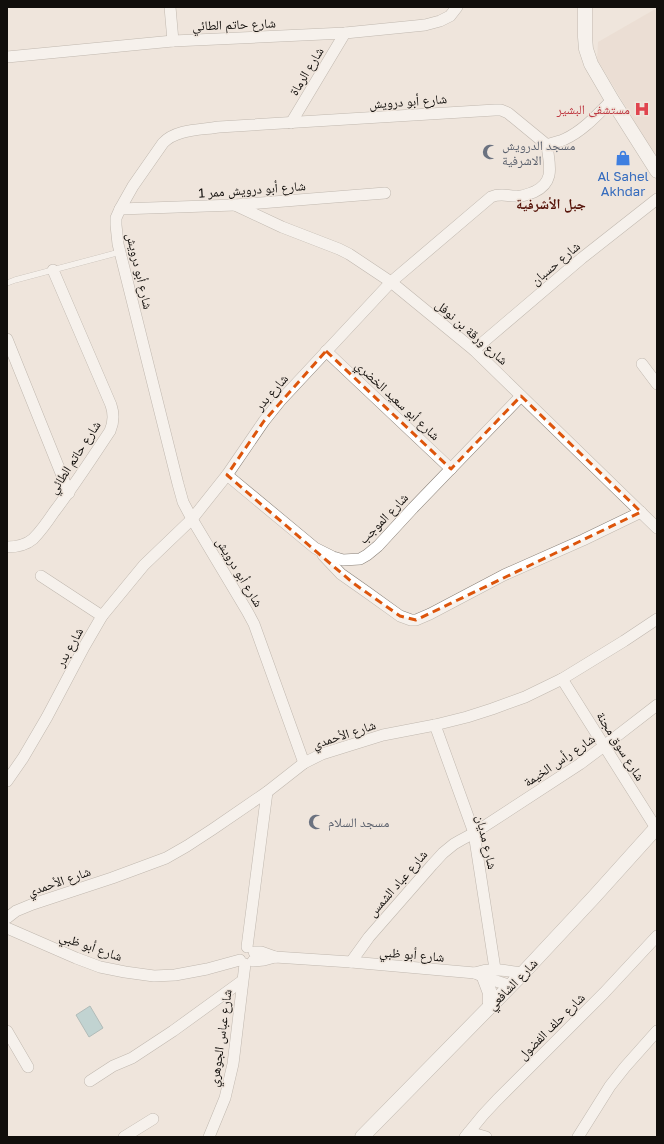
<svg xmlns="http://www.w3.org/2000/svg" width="664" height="1144" viewBox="0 0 664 1144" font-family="'Golos Text','Noto Naskh Arabic',sans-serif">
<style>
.built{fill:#e7d6c9}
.water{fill:#8abcc4;stroke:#66888c}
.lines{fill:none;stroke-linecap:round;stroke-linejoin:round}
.service-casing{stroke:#898078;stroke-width:6}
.minor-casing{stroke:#898078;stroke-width:12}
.tertiary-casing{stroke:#898078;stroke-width:15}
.service{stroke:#fff;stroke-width:5.5}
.minor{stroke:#fff;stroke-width:11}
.tertiary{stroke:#fff;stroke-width:14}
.marked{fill:none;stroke:#dd550c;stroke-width:3;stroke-dasharray:8 5;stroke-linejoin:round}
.labels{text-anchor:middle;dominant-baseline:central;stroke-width:3;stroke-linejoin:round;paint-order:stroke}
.street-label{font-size:13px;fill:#110e0b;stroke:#efe5dc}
.health-label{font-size:13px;fill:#be3a42;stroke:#efe5dc;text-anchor:end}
.worship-label{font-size:13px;fill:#5b616d;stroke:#efe5dc;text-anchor:start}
.shop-label{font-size:13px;fill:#366cbe;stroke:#efe5dc}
.neighbourhood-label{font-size:14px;font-weight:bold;fill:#541107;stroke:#efe5dc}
</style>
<rect width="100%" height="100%" fill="#efe5dc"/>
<polygon class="built" points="657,8 657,159 597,59 598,42"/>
<polygon class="water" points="90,1006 103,1028 89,1037 76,1015"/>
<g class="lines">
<g class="service-casing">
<polyline id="service" points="7,283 15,280 120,252"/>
</g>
<g class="minor-casing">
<g id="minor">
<polyline points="170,7 173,41"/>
<polyline points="7,57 173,41 345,33 425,25 440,21 450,16 457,7"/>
<polyline points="291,123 345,33"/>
<path d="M547 145C553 142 560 142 565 139 583 131 598 114 612 100"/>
<polyline points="235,205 282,227 339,249 349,254 391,282 474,350 657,528"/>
<polyline points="120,209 235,205 385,193"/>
<polyline points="7,339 69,493"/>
<polyline points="474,350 582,258 657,199"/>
<polyline points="326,351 451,469"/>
<polyline points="642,364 657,384"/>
<polyline points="227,475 315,548 333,557 343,560 360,559 367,555 378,546 413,508 521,396"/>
<path d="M7 547C16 547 26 545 33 539 41 531 48 521 54 512 74 486 92 458 110 431 114 422 114 414 111 405L53 270"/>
<polyline points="323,555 341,574 368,593 400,616 411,620 416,620 430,614 504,575 583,540 641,512"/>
<polyline points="41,576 102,616"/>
<polyline points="562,679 656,828"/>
<polyline points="435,725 474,833 495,969"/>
<path d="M304 763 254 624 247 611 192 519 183 502 178 484 118 244 116 225V218L120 209 133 186 163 143C176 129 201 130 219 127L495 110H501L508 113 547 145"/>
<path d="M7 781 23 758 47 717 84 647 102 616 144 565 192 519 227 475 264 421 280 401 391 282 491 197C500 193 507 196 516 196 522 197 528 194 534 192 556 182 549 164 547 145"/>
<polyline points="7,918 16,911 33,904 112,878 166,858 187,846 213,829 267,792 304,763 322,754 383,735 435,725 467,717 492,709 525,697 562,679 624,641 657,619"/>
<polyline points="7,928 76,958 100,967 125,972 154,976 175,975 207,969 240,960"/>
<polyline points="247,947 267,792"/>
<polyline points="254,952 261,952 275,957"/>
<polyline points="253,961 264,960 275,957 351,962 475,973 484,977 511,986"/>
<polyline points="351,962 369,937 432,865 443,853 454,844 461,840 474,833 580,764 604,746 657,705"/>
<path d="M475 973C493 967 505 971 523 973"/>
<polyline points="7,1031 28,1067"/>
<polyline points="90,1081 113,1066 132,1058 173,1031 242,981"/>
<polyline points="469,1132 486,1137"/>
<polyline points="124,1137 153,1119"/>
<polyline points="209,1137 225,1098 233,1064 245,964"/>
<polyline points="465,1137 483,1115 497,1100 604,993 657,936"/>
<polyline points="578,1137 610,1086 625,1067 657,1031"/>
</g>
</g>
<g class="tertiary-casing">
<g id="tertiary">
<polyline points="585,7 585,37 586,49 591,64 612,100 657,171"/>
<polyline points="484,977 490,993 490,1007"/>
<polyline points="362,1137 523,973 594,897 657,827"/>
</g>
</g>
<use href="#service" class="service"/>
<use href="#minor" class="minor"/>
<use href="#tertiary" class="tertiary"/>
</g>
<path d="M0 0H664V1144H0ZM326 351 451 469 521 396 641 512 416 620 400 616 353 583 227 475 264 421Z" fill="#efe5dc" fill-opacity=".55" fill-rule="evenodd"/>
<path class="marked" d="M326 351 451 469 521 396 641 512 416 620 400 616 353 583 227 475 264 421Z"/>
<defs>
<g id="hospital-bare" transform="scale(1.2)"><path d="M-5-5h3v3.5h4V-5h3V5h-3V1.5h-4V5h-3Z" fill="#e0444e" stroke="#efe5dc" stroke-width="2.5" paint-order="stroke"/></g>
<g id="mosque-bare" transform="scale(1.2)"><path d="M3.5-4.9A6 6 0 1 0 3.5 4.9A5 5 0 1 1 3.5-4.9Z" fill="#6b7280" stroke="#efe5dc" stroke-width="2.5" paint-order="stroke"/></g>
<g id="shop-bare" transform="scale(1.2)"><path d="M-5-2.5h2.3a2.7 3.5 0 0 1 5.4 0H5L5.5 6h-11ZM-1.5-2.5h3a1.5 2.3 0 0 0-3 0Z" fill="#3f7fe0" stroke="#efe5dc" stroke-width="2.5" paint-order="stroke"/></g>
</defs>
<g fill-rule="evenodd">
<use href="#hospital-bare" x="642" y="109"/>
<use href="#mosque-bare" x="490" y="152"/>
<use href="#shop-bare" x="623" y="158"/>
<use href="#mosque-bare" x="316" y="822"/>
</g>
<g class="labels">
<g class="street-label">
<text transform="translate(234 24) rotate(-2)">شارع حاتم الطائي</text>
<text transform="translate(306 71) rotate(-59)">شارع الرماة</text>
<text transform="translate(408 101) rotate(-4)">شارع أبو درويش</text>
<text transform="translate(252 189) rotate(-4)">شارع أبو درويش ممر 1</text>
<text transform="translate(555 263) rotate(-40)">شارع حسبان</text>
<text transform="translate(140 271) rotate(77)">شارع أبو درويش</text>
<text transform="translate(472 332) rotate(41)">شارع ورقة بن نوفل</text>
<text transform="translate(271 392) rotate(-49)">شارع بدر</text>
<text transform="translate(398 400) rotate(43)">شارع أبو سعيد الخضري</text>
<text transform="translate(74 457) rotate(-57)">شارع حاتم الطائي</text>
<text transform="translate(383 518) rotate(-46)">شارع الموجب</text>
<text transform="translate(240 572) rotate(59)">شارع أبو درويش</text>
<text transform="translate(69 647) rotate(-61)">شارع بدر</text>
<text transform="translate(344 734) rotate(-18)">شارع الأحمدي</text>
<text transform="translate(621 746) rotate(58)">شارع سوق مجنة</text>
<text transform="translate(559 760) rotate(-34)">شارع رأس الخيمة</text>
<text transform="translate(487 842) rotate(77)">شارع مديان</text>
<text transform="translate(59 881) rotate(-19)">شارع الأحمدي</text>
<text transform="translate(397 883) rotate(-49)">شارع عباد الشمس</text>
<text transform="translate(91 946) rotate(19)">شارع أبو ظبي</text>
<text transform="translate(412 954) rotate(5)">شارع أبو ظبي</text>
<text transform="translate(512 984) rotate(-46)">شارع الشافعي</text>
<text transform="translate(551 1026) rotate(-45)">شارع حلف الفضول</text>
<text transform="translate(220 1038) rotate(-82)">شارع عباس الجوهري</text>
</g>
<g class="health-label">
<text x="630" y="109">مستشفى البشير</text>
</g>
<g class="worship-label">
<text x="502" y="145">مسجد الدرويش<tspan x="502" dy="15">الاشرفية</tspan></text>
<text x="328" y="822">مسجد السلام</text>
</g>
<g class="shop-label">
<text x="623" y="176">Al Sahel<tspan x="623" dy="15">Akhdar</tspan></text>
</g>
<g class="neighbourhood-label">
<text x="551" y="203">جبل الأشرفية</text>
</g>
</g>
<rect width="664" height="1144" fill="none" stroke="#110e0b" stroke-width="16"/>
</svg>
